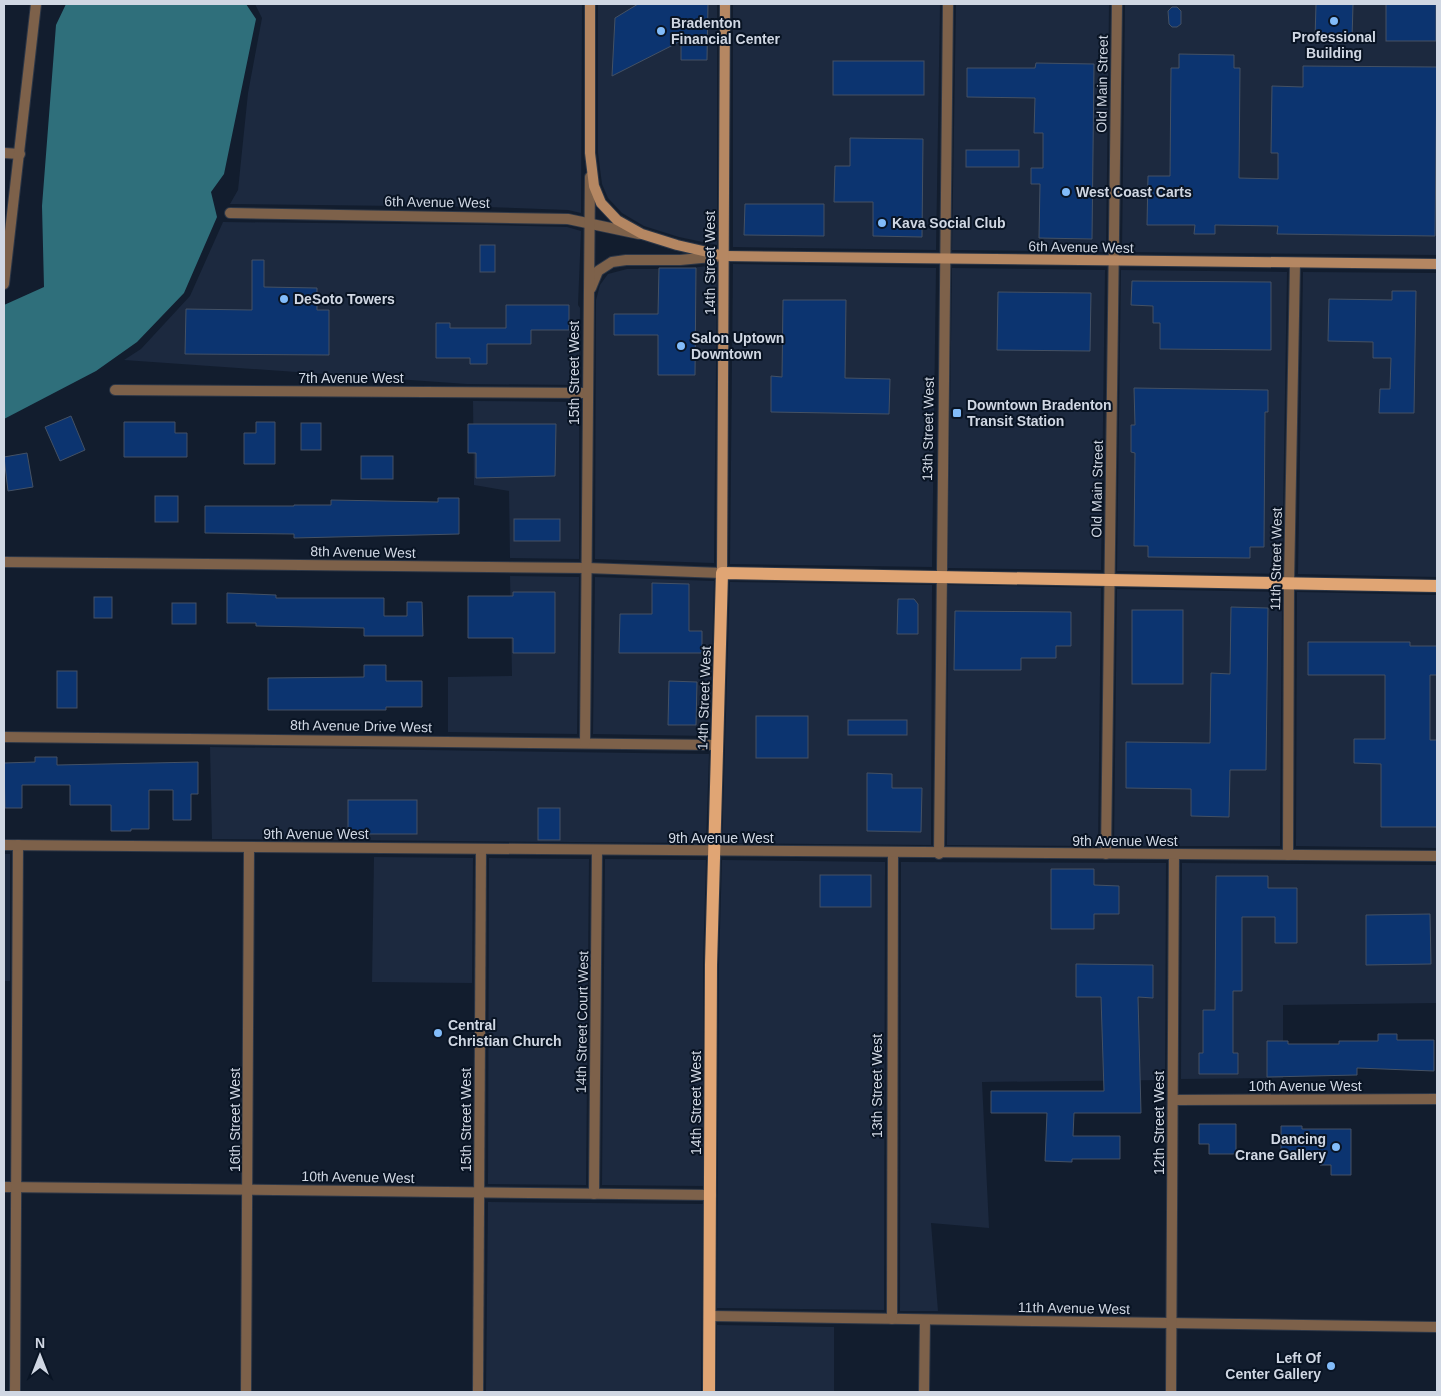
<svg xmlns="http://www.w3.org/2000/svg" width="1441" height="1396" viewBox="0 0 1441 1396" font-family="Helvetica,sans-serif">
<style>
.built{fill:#1c293f}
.water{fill:#2f6f7b}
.building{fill:#0c3470;stroke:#445164}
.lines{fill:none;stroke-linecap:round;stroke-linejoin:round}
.minor-casing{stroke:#2d3747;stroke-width:12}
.tertiary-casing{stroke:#2d3747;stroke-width:12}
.secondary-casing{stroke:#2d3747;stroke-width:12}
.primary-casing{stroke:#2d3747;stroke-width:14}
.minor{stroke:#7d614a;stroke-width:10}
.tertiary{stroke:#7d614a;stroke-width:10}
.secondary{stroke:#b58762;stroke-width:10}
.primary{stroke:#e0a574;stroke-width:12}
.poi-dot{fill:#82bcfa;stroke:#091424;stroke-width:2}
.labels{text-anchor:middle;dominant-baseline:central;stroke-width:4;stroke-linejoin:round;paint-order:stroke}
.poi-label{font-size:14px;font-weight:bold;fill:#d0d7e3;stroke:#091424;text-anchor:start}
.street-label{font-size:14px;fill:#d0d7e3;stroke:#091424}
</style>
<rect width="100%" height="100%" fill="#121d2e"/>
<g class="built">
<polygon points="255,4 582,4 581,213 568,210 487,207 230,204 238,190 248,93 262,18"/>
<polygon points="598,4 717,4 717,245 679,237 644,226 622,213 608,198 602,184 598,153"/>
<polygon points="733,4 940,4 936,250 733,247"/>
<polygon points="956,4 1109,4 1106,252 952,250"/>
<polygon points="1125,4 1437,4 1437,255 1122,252"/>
<polygon points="223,222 486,225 567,227 581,231 578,305 580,308 579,385 467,384 124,360 141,349 190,296"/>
<polygon points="733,264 936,268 932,567 730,564"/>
<polygon points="717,265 714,563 595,559 596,300 600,285 608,274 627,269 681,269"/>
<polygon points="952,268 1105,270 1101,570 948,568"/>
<polygon points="1121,270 1287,272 1282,574 1117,571"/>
<polygon points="1303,272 1437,273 1437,577 1298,574"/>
<polygon points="473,401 579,402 579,559 510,558 509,491 474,485"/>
<polygon points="510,576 579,577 577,734 448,732 448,677 512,676"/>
<polygon points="595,577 714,581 710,736 593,734"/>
<polygon points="730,582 932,585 931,845 722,843"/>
<polygon points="948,585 1101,588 1098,846 947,845"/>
<polygon points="1117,589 1282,592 1280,846 1114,846"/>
<polygon points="1297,592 1437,595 1437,848 1296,846"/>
<polygon points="210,747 709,754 706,843 212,839"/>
<rect x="4" y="854" width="6" height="127"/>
<polygon points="374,857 473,858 472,983 372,982"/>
<polygon points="489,858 589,859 586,1185 488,1184"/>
<polygon points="605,859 706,860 703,965 703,1186 602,1185"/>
<polygon points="722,860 885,862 884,1310 717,1308 719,965"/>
<polygon points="901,862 1166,863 1165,1080 982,1082 989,1228 931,1223 938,1311 900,1311"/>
<polygon points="1182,863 1437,865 1437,1003 1283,1005 1283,1078 1181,1079"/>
<polygon points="488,1202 703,1204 701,1392 486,1392"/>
<polygon points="717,1325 834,1327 834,1392 716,1392"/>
</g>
<polygon class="water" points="66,4 246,4 256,19 224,174 211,192 217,217 184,293 137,342 96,371 4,419 4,305 44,287 42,206 56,25"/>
<g class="building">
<polygon points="638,4 708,4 707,60 681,60 681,41 612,76 615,18"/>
<polygon points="1316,4 1353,4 1352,39 1315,39"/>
<rect x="1386" y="4" width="50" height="37"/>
<polygon points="1172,7 1177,7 1181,11 1181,24 1177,27 1172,27 1169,24 1168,11"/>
<polygon points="1179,54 1234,55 1234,68 1240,68 1239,178 1278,179 1278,153 1271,153 1272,86 1303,87 1303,66 1437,67 1435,236 1277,234 1278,226 1215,225 1215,234 1194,234 1195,225 1147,225 1148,176 1170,176 1171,68 1179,68"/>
<rect x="833" y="61" width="91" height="34"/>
<polygon points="1036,63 1094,64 1092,239 1039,238 1040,184 1031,184 1031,168 1043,168 1043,133 1034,133 1035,98 967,97 967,68 1035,68"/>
<polygon points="850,138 923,139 922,237 873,236 873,202 834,202 835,166 850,166"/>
<rect x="966" y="150" width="53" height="17"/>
<polygon points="745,204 824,204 824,236 744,235"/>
<rect x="480" y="245" width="15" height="27"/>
<polygon points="252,260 264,260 264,287 317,288 317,310 329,310 329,355 185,354 186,309 252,310"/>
<polygon points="659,268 696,268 695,375 658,375 658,335 614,335 614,314 658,314"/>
<polygon points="1132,281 1271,282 1271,350 1160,349 1160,323 1153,323 1153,306 1131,305"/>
<polygon points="1392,291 1416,291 1414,413 1379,413 1380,389 1390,389 1391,358 1373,358 1373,342 1328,341 1329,299 1392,300"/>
<polygon points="998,292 1091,293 1090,351 997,350"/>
<polygon points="783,300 846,300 845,378 890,379 889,414 771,412 771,376 782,377"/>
<polygon points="506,305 569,305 569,330 531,330 531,344 487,344 487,364 470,364 470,358 436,358 436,323 450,323 450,328 506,328"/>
<polygon points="1134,388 1268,390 1268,412 1265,412 1264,547 1250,547 1250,558 1148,557 1148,546 1134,546 1135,453 1131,452 1131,425 1135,425"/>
<polygon points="71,416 85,450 60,461 45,427"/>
<polygon points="124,422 175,422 175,433 187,433 187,457 124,457"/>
<polygon points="256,422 275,422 275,464 244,464 244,433 256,433"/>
<rect x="301" y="423" width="20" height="27"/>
<polygon points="468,424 556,424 555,476 476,478 476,453 468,453"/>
<polygon points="27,453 33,487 8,491 4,457"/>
<rect x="361" y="456" width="32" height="23"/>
<rect x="155" y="496" width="23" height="26"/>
<polygon points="438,498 459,498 459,534 294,538 294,534 205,533 205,506 294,506 294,505 331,505 331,500 438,502"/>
<rect x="514" y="519" width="46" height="22"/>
<polygon points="652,583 689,584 689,631 702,631 702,653 619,653 620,614 652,614"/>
<polygon points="513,592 555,592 555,653 513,653 513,638 468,638 468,596 513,596"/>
<polygon points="227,593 276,595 276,598 384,598 384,616 407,616 407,602 422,602 423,636 364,636 364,628 256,626 256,623 227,623"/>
<rect x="94" y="597" width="18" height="21"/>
<polygon points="898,599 914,599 918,604 918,634 897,634"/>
<rect x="172" y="603" width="24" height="21"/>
<polygon points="1231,607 1268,608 1266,770 1230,770 1229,817 1191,816 1191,789 1126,788 1126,742 1210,743 1211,673 1230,674"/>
<rect x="1132" y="610" width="51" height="74"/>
<polygon points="955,611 1071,612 1071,646 1056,646 1056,658 1021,658 1021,670 954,670"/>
<polygon points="1308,642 1410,642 1410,646 1437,646 1437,675 1430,675 1430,740 1437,740 1437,827 1381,827 1381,764 1354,763 1354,739 1385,739 1385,675 1308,675"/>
<polygon points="364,665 386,665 386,681 422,681 422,707 386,707 386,710 268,710 268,678 364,677"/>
<rect x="57" y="671" width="20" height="37"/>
<polygon points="669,681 697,682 696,725 668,725"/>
<rect x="756" y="716" width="52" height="42"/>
<rect x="848" y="720" width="59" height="15"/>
<polygon points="35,757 57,757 57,765 198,762 198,794 191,794 191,820 173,820 173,790 149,790 149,829 131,829 131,831 111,831 111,805 70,805 70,785 22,785 22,808 5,808 4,763 35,762"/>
<polygon points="867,773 892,774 892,788 922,788 921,832 867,831"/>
<rect x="348" y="800" width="69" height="34"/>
<rect x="538" y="808" width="22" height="32"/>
<polygon points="1051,869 1094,869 1094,885 1119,886 1119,914 1094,914 1094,929 1051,929"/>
<rect x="820" y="875" width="51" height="32"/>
<polygon points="1216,876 1268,876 1268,888 1297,888 1297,943 1275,943 1275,917 1242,917 1242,991 1233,991 1233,1053 1238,1053 1238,1074 1199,1074 1199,1053 1203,1053 1203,1010 1215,1010"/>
<polygon points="1430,914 1431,964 1366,965 1366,915"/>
<polygon points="1076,964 1153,965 1153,998 1138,997 1141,1113 1074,1113 1073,1136 1120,1136 1120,1159 1072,1159 1072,1162 1045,1161 1047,1113 991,1113 991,1091 1104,1091 1101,997 1076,997"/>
<polygon points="1378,1034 1397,1034 1397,1040 1434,1040 1434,1071 1357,1068 1357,1075 1267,1077 1267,1041 1288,1041 1288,1044 1339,1044 1339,1041 1378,1041"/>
<polygon points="1199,1124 1236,1124 1236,1154 1209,1154 1209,1144 1199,1144"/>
<polygon points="1281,1126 1302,1126 1302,1129 1351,1129 1351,1175 1331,1175 1331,1165 1320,1165 1320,1156 1281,1156"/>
</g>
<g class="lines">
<g class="minor-casing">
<g id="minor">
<polyline points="4,153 20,154"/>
<polyline points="230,213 568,219 639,234"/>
<polyline points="4,284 36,4"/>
<polyline points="591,288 598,271 612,262 626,260 680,260 722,256"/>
<polyline points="115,390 587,393"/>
<polyline points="4,562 587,568 722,573"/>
<polyline points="4,737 717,745"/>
<polyline points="585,743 590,177"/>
<polyline points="939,854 948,4"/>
<polyline points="1106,854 1117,4"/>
<polyline points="1288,855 1289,583 1295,263"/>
<polyline points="1173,1100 1437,1099"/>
<polyline points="4,1187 711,1195"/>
<polyline points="594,1194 597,850"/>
<polyline points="710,1316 1437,1327"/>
<polyline points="892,1319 893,853"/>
<polyline points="15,1392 18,845"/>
<polyline points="246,1392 249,848"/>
<polyline points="478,1392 481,849"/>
<polyline points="924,1392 925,1320"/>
<polyline points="1171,1392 1174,854"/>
</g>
</g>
<g class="tertiary-casing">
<polyline id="tertiary" points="4,845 1437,856"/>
</g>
<g class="secondary-casing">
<g id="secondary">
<polyline points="590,4 590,153 594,186 601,203 617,220 642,234 677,245 725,256 1437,264"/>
<polyline points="722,573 725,4"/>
</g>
</g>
<g class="primary-casing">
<polyline id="primary" points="709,1392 711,965 722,573 1437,586"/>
</g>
<use href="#minor" class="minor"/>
<use href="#tertiary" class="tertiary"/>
<use href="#secondary" class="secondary"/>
<use href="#primary" class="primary"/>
</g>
<g class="poi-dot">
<circle cx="1334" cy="21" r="5"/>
<circle cx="661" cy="31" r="5"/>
<circle cx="1066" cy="192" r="5"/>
<circle cx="882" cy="223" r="5"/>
<circle cx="284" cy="299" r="5"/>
<circle cx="681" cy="346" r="5"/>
<rect x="952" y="408" width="10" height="10" rx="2.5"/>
<circle cx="438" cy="1033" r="5"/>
<circle cx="1336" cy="1147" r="5"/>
<circle cx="1331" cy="1366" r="5"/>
</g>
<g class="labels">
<g class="poi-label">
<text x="671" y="23">Bradenton<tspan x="671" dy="16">Financial Center</tspan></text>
<text x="1334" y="37" text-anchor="middle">Professional<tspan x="1334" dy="16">Building</tspan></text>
<text x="1076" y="192">West Coast Carts</text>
<text x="892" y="223">Kava Social Club</text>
<text x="294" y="299">DeSoto Towers</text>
<text x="691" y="338">Salon Uptown<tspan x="691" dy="16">Downtown</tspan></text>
<text x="967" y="405">Downtown Bradenton<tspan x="967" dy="16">Transit Station</tspan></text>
<text x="448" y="1025">Central<tspan x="448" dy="16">Christian Church</tspan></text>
<text x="1326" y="1139" text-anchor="end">Dancing<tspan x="1326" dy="16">Crane Gallery</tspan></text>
<text x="1321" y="1358" text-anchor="end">Left Of<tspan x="1321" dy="16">Center Gallery</tspan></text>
</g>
<g class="street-label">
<text transform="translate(1102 84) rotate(-89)">Old Main Street</text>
<text transform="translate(437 202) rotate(1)">6th Avenue West</text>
<text transform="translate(1081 247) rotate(1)">6th Avenue West</text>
<text transform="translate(710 263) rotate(-90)">14th Street West</text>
<text transform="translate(574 373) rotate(-90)">15th Street West</text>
<text x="351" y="378">7th Avenue West</text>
<text transform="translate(928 429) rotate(-89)">13th Street West</text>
<text transform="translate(1097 489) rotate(-89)">Old Main Street</text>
<text transform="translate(363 552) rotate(1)">8th Avenue West</text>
<text transform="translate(1276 559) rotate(-89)">11th Street West</text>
<text transform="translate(704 698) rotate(-88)">14th Street West</text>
<text transform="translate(361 726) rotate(1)">8th Avenue Drive West</text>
<text x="316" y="834">9th Avenue West</text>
<text x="721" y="838">9th Avenue West</text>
<text x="1125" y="841">9th Avenue West</text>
<text transform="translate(582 1022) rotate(-89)">14th Street Court West</text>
<text transform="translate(877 1086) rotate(-90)">13th Street West</text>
<text x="1305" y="1086">10th Avenue West</text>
<text transform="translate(696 1103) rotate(-90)">14th Street West</text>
<text transform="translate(235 1120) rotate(-90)">16th Street West</text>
<text transform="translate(466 1120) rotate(-90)">15th Street West</text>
<text transform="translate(1159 1123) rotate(-90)">12th Street West</text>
<text transform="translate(358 1177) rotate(1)">10th Avenue West</text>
<text transform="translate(1074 1308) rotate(1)">11th Avenue West</text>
</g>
</g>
<rect width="1441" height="1396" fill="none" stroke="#d0d7e3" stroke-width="10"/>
<g transform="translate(40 1356)" stroke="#091424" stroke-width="4" paint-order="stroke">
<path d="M0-4L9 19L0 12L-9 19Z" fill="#d0d7e3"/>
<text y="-8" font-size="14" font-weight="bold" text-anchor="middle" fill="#d0d7e3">N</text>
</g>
</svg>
